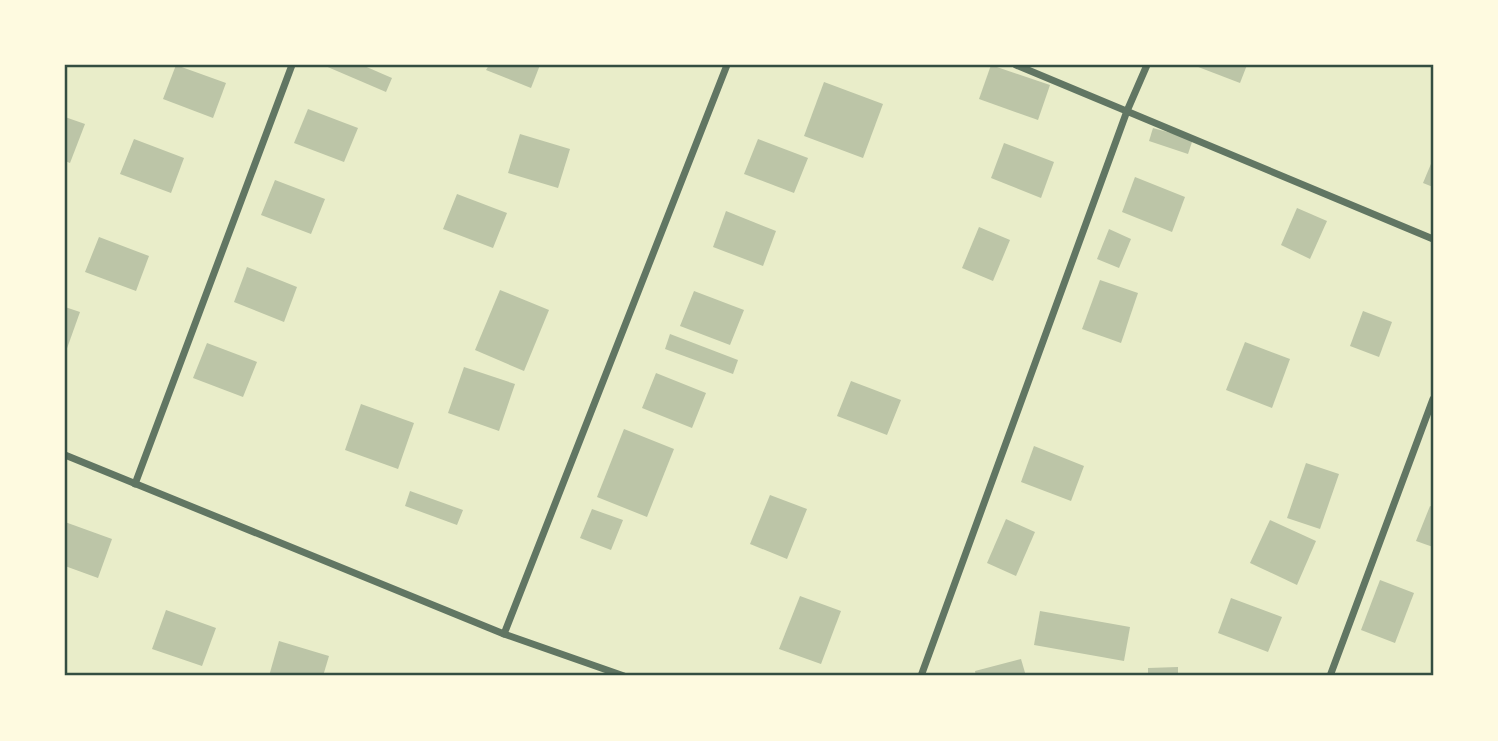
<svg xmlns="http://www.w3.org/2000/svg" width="1498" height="741" viewBox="0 0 1498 741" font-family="Manrope,sans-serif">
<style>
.building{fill:#bcc5a7}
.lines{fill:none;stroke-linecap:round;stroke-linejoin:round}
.minor{stroke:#617663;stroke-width:7}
.neatline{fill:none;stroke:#344e41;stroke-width:2.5}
</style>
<rect width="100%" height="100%" fill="#e9edc9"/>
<g class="building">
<polygon points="176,65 226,83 213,118 163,99"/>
<polygon points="323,65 362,65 392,78 386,92"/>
<polygon points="489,65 540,65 531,88 486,70"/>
<polygon points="991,65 1050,85 1038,120 979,99"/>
<polygon points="1193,65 1247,65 1240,83"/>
<polygon points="824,82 883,104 863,158 804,136"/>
<polygon points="308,109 358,128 344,162 294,143"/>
<polygon points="65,117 85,124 70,163 65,161"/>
<polygon points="1153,128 1193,139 1188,154 1149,141"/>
<polygon points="520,134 570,149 558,188 508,173"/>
<polygon points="134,139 184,158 171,193 120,174"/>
<polygon points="758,139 808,158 794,193 744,174"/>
<polygon points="1004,143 1054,162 1041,198 991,178"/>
<polygon points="1433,159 1433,187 1423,183"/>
<polygon points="1135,177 1185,197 1172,232 1122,212"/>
<polygon points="275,180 325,199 311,234 261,215"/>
<polygon points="457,194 507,213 493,248 443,229"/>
<polygon points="1297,208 1327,221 1310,259 1281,245"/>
<polygon points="726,211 776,231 763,266 713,247"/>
<polygon points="979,227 1010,240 993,281 962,268"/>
<polygon points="1109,229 1131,239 1119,268 1097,259"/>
<polygon points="99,237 149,256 136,291 85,272"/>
<polygon points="247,267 297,287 284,322 234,302"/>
<polygon points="1100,280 1138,293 1121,343 1082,329"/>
<polygon points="500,290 549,310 524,371 475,350"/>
<polygon points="694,291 744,310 730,345 680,326"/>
<polygon points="65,307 80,312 65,354"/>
<polygon points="1363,311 1392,322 1379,357 1350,346"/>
<polygon points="670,334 738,360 733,374 665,349"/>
<polygon points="1245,342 1290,359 1272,408 1226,390"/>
<polygon points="207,343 257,362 243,397 193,378"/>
<polygon points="464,367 515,384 499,431 448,413"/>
<polygon points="656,373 706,393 692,428 642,408"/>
<polygon points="851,381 901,400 887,435 837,416"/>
<polygon points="361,404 414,423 398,469 345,450"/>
<polygon points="624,429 674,449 647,517 597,497"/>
<polygon points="1034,446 1084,466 1071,501 1021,482"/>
<polygon points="1306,463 1339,474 1320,529 1287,518"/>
<polygon points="410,491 463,510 457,525 405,506"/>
<polygon points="770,495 807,509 787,559 750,544"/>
<polygon points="1430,506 1433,507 1433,547 1416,541"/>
<polygon points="592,509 623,520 611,550 580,538"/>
<polygon points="1006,519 1035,532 1016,576 987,563"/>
<polygon points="1270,520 1316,541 1297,585 1250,563"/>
<polygon points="65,522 112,539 98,578 65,566"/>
<polygon points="1380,580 1414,593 1395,643 1361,630"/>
<polygon points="800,596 841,611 821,664 779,649"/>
<polygon points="1231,598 1282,617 1268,652 1218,633"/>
<polygon points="166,610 216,628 202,666 152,649"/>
<polygon points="1040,611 1130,627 1124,661 1034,645"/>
<polygon points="279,641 329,656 323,676 269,676"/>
<polygon points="1021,659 1026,676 976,676 975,671"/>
<polygon points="1178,667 1178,676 1148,676 1148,668"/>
</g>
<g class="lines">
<g class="minor">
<polyline points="1016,65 1433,239"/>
<polyline points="65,455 504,634 624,676"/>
<polyline points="135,484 292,65"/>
<polyline points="504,634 727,65"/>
<polyline points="921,676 1127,111 1147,65"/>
<polyline points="1330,676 1433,399"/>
</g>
</g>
<rect width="1498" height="741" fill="none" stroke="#fefae0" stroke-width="133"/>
<rect x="66" y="66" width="1366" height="608" class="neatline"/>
</svg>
